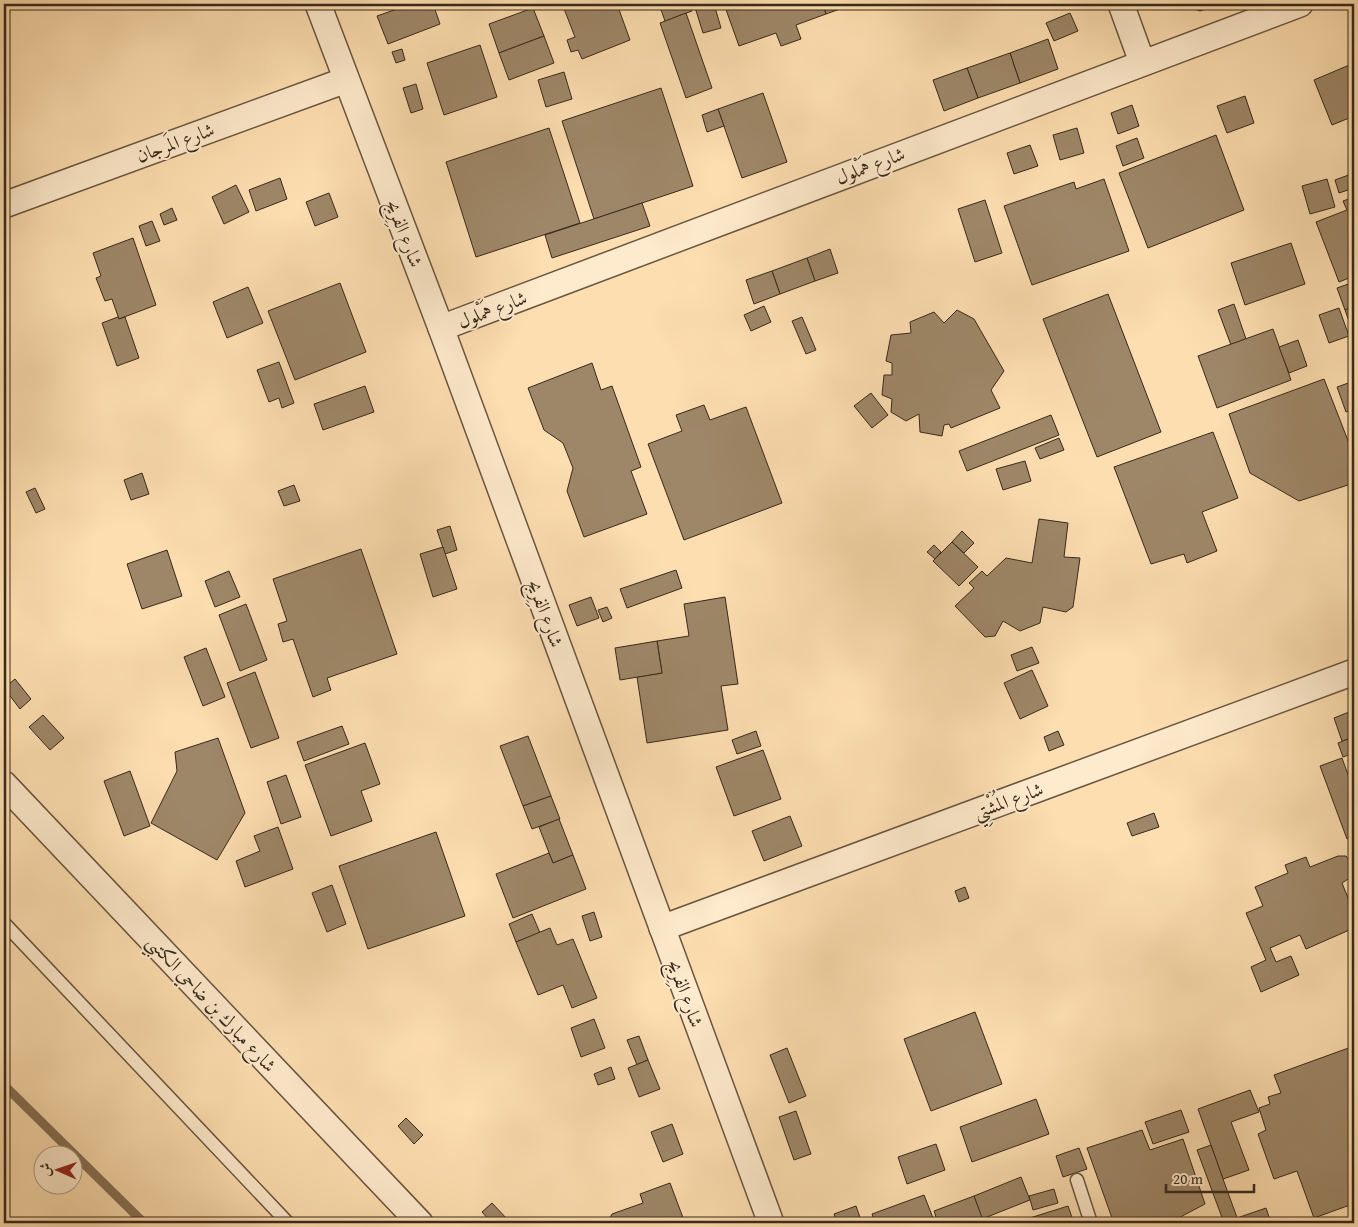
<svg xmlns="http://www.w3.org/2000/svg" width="1358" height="1227" viewBox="0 0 1358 1227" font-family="'Gentium Book Plus',Amiri,serif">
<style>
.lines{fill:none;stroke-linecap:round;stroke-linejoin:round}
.stream{stroke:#867055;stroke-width:9}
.building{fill:#9e8768;stroke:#38291a}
.service-casing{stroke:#695640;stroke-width:15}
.minor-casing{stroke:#695640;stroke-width:28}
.service{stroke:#feeacc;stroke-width:12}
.minor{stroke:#feeacc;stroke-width:25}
.labels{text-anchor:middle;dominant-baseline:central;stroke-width:4;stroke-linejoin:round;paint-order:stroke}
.street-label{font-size:19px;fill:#38291a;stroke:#feeacc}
</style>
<rect width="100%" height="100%" fill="#fddeb0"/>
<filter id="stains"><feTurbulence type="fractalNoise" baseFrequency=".004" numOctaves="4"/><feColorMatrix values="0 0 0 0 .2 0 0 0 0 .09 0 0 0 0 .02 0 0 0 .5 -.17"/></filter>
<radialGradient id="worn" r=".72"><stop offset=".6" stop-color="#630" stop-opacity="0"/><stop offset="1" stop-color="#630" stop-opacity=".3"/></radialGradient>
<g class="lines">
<polyline class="stream" points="4,1085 144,1223"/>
</g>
<g class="building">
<polygon points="411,4 433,4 440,24 388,44 377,16"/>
<polygon points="570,4 617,4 630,40 582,59 578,50 571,52 567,40 575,37 563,6"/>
<polygon points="659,4 690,4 692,11 665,21"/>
<polygon points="694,4 714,4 721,28 703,33"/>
<polygon points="724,4 823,4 826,14 796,25 801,39 781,46 776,33 739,46"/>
<polygon points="823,4 854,4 826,14"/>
<polygon points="1182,4 1215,4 1216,5 1200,11"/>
<polygon points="533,8 544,36 499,53 489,24"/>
<polygon points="686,13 712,88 686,98 660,23"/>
<polygon points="1070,13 1078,31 1054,41 1046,23"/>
<polygon points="544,36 554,63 509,80 499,53"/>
<polygon points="1048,39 1058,69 1020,83 1010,53"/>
<polygon points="480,45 497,97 444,115 427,63"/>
<polygon points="402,49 405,60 396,63 392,52"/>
<polygon points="1010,53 1020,83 978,98 967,68"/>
<polygon points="1354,63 1354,116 1332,125 1314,80"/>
<polygon points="967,68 978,98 944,111 933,80"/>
<polygon points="564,72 572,99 546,107 538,80"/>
<polygon points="416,84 423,109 411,113 403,88"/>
<polygon points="661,88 693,186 594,219 562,121"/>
<polygon points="763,93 787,162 742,178 718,109"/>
<polygon points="1245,96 1254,123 1227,133 1217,106"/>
<polygon points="1132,105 1139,126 1118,134 1111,113"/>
<polygon points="718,109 724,126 707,132 702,115"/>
<polygon points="549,128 580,223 476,257 446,162"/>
<polygon points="1077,128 1084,153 1060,160 1053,135"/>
<polygon points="1216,135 1244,210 1148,248 1119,173"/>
<polygon points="1137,138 1144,158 1123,166 1116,146"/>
<polygon points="1030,145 1038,166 1014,174 1007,153"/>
<polygon points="1354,173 1354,188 1339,193 1335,180"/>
<polygon points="280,178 287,199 256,211 249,190"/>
<polygon points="1104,179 1129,251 1032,285 1004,206 1074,182 1076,189"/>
<polygon points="1327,179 1335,207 1310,214 1302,186"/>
<polygon points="236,185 249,212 224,224 212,197"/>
<polygon points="329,193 338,217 315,226 306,202"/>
<polygon points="1354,197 1354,276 1339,282 1316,222 1347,210 1343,201"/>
<polygon points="985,200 1002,253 975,262 958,209"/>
<polygon points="642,203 650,226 552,258 545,235"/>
<polygon points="172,208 177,220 164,225 160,214"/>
<polygon points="152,221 160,241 146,246 139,226"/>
<polygon points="133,238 156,305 119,319 112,299 105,301 96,278 101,276 93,253"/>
<polygon points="1291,243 1305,284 1245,305 1231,263"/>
<polygon points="830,249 838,273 815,281 807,258"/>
<polygon points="807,258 815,281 780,294 772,271"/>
<polygon points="772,271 780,294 754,304 746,280"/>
<polygon points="1354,282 1354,306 1345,310 1337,288"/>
<polygon points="340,283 366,352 295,380 268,311"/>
<polygon points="248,287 263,323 227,338 213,302"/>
<polygon points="1108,294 1161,432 1097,457 1043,319"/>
<polygon points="1234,304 1246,339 1231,345 1218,310"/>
<polygon points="764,306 771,322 751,331 744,315"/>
<polygon points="1354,306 1354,335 1345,310"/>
<polygon points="1339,308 1349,336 1329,343 1319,315"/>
<polygon points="957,310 974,319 1004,371 991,390 1000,408 951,428 949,424 944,425 942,436 920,432 919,414 906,421 891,412 892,399 882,395 884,375 892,375 892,363 886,361 891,335 911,333 910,322 934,312 944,323"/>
<polygon points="118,317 119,319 125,317 139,358 117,366 102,323"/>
<polygon points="802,317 816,350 806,354 792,321"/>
<polygon points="1273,329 1291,380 1217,408 1198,356"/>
<polygon points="1298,340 1307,366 1289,373 1279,347"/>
<polygon points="279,362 294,403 282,408 279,398 269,402 257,370"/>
<polygon points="592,363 601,390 612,386 641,467 631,471 647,514 584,537 567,491 573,468 563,443 544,430 528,388"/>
<polygon points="1324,379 1354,456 1354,483 1299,501 1250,473 1229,414"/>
<polygon points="1354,381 1354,409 1346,412 1337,387"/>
<polygon points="365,386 374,412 323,430 314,404"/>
<polygon points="871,393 888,415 872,428 854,406"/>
<polygon points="704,405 710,420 746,407 782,503 684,540 648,444 682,431 676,415"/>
<polygon points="1051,415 1059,435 967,471 959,451"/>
<polygon points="1213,432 1238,498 1202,512 1217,551 1187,563 1184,554 1151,564 1114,467"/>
<polygon points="1059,438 1064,450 1040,459 1035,448"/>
<polygon points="4,443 9,455 4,458"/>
<polygon points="1025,461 1031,481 1003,490 996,469"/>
<polygon points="142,473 149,494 131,500 124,480"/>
<polygon points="294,485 300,501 284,506 278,491"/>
<polygon points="35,488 45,509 36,513 26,492"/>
<polygon points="1039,519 1068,523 1064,557 1080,558 1073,607 1066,612 1043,607 1040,623 1020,631 1003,621 995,636 985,637 955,606 974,588 969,583 982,571 987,576 1006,558 1032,563"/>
<polygon points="450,526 457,550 445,554 437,530"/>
<polygon points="962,531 974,543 964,553 952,542"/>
<polygon points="952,542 978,567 959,586 933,561"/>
<polygon points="934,545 941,552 935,559 927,552"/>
<polygon points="443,547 457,589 433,597 420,554"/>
<polygon points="361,549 397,654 327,678 331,690 313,697 293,639 283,642 278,624 287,621 273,579"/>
<polygon points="167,550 182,596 142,609 127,564"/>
<polygon points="676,570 682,588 627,608 620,589"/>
<polygon points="229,571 240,597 215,607 205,581"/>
<polygon points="591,597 599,618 577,626 569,605"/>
<polygon points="725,597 738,684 721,686 728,730 647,743 637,677 662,673 657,641 689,636 684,604"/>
<polygon points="246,604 267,660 240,671 219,615"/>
<polygon points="607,607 612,618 603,622 598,610"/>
<polygon points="657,641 662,673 620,680 615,648"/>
<polygon points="1032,647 1039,663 1017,671 1011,655"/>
<polygon points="206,648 225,697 203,706 184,657"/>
<polygon points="1032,670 1048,706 1020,719 1004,683"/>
<polygon points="255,672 279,738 251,748 227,683"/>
<polygon points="15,679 31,699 20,709 4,688"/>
<polygon points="1354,710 1354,737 1342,741 1334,718"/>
<polygon points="43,715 64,738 50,750 29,727"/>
<polygon points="342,726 349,744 304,761 297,742"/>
<polygon points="756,731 761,746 737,754 732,740"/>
<polygon points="1058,731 1064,745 1049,751 1044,737"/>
<polygon points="528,736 551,796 523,806 500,746"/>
<polygon points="1353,737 1354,753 1343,757 1338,743"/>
<polygon points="218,738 245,813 217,860 151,823 177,771 175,752"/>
<polygon points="365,743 380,784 361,791 372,821 331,836 305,765"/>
<polygon points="763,750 781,799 734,816 716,767"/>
<polygon points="1354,757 1354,777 1348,760"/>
<polygon points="1342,758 1354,791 1354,836 1347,839 1320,766"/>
<polygon points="130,771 150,826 124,836 104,781"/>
<polygon points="286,775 301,817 281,824 267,782"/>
<polygon points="551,796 560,819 532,829 523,806"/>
<polygon points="1154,813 1159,827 1132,836 1127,823"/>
<polygon points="790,816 802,846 764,861 752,831"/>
<polygon points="559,819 573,855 553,863 539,827"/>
<polygon points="278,827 293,869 245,887 236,861 260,851 254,836"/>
<polygon points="436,832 465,916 368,949 339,866"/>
<polygon points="549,853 553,863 573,855 586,889 513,918 496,874"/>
<polygon points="1338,856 1346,856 1354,868 1353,876 1342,883 1350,903 1354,903 1354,928 1306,949 1300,935 1270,948 1276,962 1291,956 1299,975 1261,992 1251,967 1266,960 1246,913 1263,906 1255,887 1288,873 1285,865 1306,857 1310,867"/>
<polygon points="332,885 346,924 327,932 312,893"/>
<polygon points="965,887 969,898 959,902 955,891"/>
<polygon points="594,912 602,937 590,941 582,916"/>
<polygon points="532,914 540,933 516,942 509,924"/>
<polygon points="550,928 557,945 573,939 597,998 572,1008 563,985 538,995 516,942"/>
<polygon points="975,1012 1002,1084 931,1111 904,1039"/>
<polygon points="594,1019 605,1048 581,1057 571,1028"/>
<polygon points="639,1036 648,1060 637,1065 627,1040"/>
<polygon points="1354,1046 1354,1217 1350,1205 1314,1218 1297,1171 1274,1179 1258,1134 1266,1130 1259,1108 1270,1104 1268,1097 1281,1093 1274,1075"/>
<polygon points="787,1048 806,1096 789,1103 770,1055"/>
<polygon points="648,1060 660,1089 639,1097 628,1068"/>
<polygon points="611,1067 615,1079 598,1085 594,1074"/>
<polygon points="1250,1090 1259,1112 1231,1122 1249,1170 1223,1179 1198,1109"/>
<polygon points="1036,1099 1049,1134 972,1162 960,1127"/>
<polygon points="1181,1110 1189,1132 1153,1144 1145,1122"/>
<polygon points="796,1111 811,1154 794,1160 779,1117"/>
<polygon points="406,1118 423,1135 414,1144 398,1126"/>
<polygon points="672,1124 683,1154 663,1162 651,1132"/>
<polygon points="1142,1130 1150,1150 1183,1139 1205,1204 1169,1223 1124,1223 1112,1218 1087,1148"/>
<polygon points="936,1144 945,1170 907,1184 898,1157"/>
<polygon points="1211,1145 1223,1179 1239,1223 1224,1223 1197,1150"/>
<polygon points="1079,1148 1087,1169 1063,1177 1056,1156"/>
<polygon points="1021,1177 1030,1200 982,1219 974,1196"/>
<polygon points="670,1183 685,1223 607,1223 612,1214 643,1203 640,1194"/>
<polygon points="1054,1189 1058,1203 1033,1210 1029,1196"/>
<polygon points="924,1195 935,1223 875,1223 872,1214"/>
<polygon points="974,1196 984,1223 938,1223 934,1211"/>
<polygon points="492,1203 508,1220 505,1223 492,1223 482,1212"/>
<polygon points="856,1206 862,1223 837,1223 834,1214"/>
<polygon points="1068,1206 1074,1223 1014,1223"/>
<polygon points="1266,1208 1271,1223 1239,1223 1237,1218"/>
<polygon points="736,1219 738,1223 724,1223"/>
</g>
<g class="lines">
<g class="service-casing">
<g id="service">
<polyline points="4,923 288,1223"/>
<polyline points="1077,1180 1091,1223"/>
</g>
</g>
<g class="minor-casing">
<g id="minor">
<polyline points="318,4 441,328 771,1223"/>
<polyline points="1121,4 1142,62"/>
<polyline points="4,205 346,80"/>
<polyline points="441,328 1300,4"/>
<polyline points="4,784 420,1223"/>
<polyline points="662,928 1354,672"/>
</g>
</g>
<use href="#service" class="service"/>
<use href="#minor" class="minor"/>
</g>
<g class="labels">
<g class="street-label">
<text transform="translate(175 142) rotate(-20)">شارع المَرجان</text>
<text transform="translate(870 165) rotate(-21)">شارع هَمْلول</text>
<text transform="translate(405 233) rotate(69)">شارع الفِريج</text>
<text transform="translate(492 309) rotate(-21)">شارع هَمْلول</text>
<text transform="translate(546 613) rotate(70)">شارع الفِريج</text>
<text transform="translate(1008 800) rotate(-20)">شارع المُشْتِي</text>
<text transform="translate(686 993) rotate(70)">شارع الفِريج</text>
<text transform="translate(212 1003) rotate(47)">شارع مبارك بن ضاحي الكتبي</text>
</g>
</g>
<rect width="1358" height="1227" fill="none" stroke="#fddeb0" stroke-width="20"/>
<rect x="5" y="5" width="1348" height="1217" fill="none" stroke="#38291a" stroke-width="2.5"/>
<rect x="10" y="10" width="1338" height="1207" fill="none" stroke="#38291a"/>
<g transform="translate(58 1170) rotate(272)"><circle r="24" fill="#feeacc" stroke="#af9d85"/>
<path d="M0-4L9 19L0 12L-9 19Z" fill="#8f2418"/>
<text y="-8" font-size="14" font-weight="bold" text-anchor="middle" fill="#38291a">ش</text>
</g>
<path d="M1166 1184v8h88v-8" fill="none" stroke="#38291a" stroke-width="2.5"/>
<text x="1173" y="1184" font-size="15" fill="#38291a" stroke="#feeacc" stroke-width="4" paint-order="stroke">20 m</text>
<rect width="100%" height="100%" filter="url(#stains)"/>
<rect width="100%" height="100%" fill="url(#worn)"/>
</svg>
